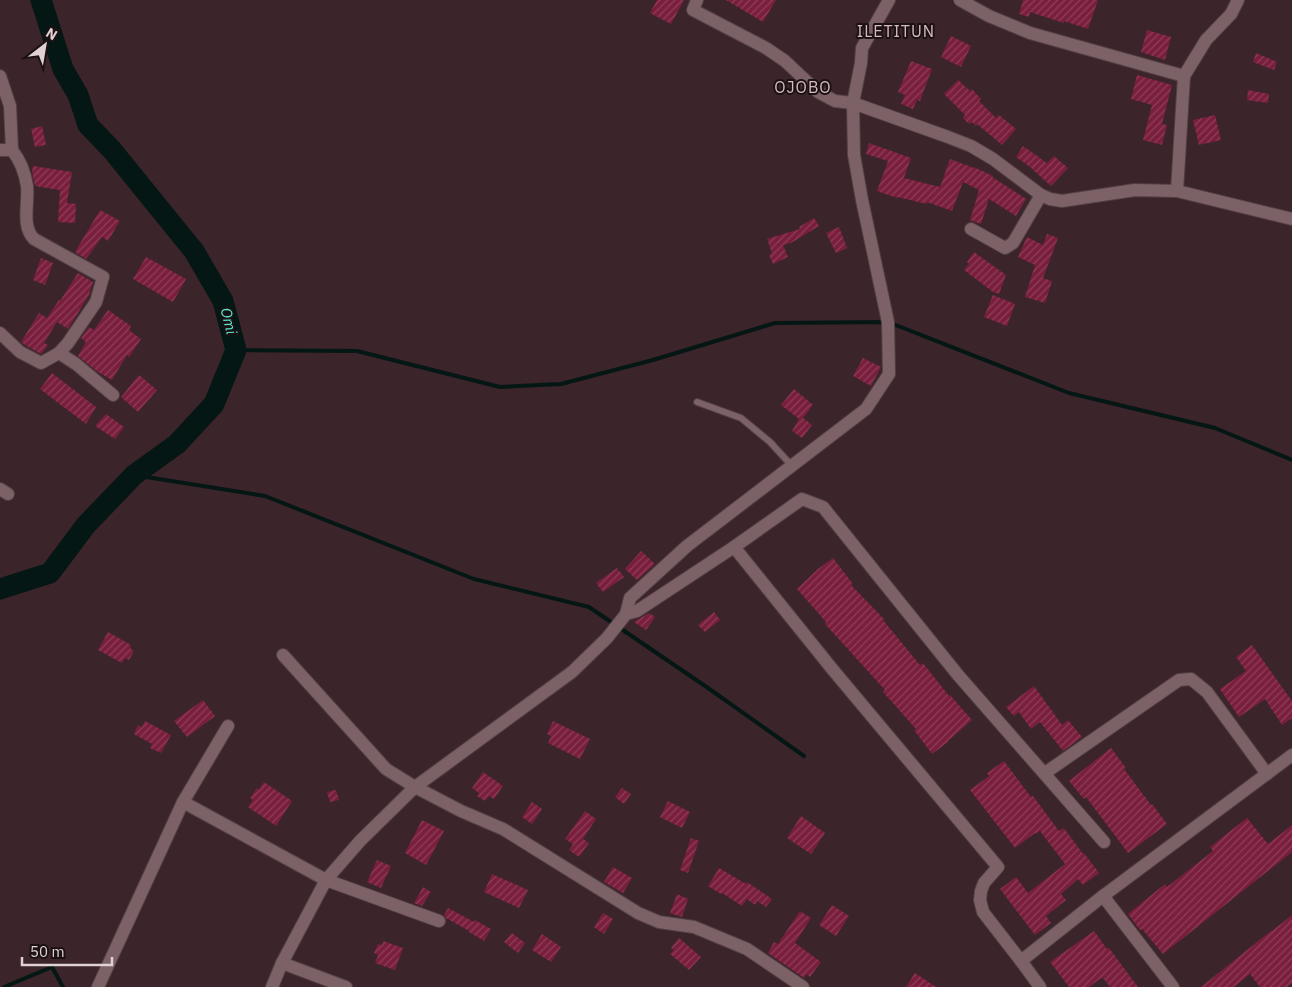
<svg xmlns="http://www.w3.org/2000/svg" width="1292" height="987" viewBox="0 0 1292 987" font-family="'IBM Plex Sans',sans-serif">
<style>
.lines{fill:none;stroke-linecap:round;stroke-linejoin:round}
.stream{stroke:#051714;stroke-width:4}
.river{stroke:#051714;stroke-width:21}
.building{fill:url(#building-hatch)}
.service-casing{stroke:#534044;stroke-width:8}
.minor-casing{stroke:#534044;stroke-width:14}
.service{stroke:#7c6267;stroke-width:6}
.minor{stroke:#7c6267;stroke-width:12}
.labels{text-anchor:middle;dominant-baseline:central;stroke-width:4;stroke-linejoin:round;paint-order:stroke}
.water-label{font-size:15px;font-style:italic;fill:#5ae8d1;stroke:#1b1113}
.quarter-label{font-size:16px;letter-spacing:1px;fill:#d7bac0;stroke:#1b1113}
</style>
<defs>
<pattern id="building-hatch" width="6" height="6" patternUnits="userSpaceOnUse" patternTransform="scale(1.25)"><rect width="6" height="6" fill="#7a1e3e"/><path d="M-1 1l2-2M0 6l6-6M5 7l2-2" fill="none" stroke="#8d3e59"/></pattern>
</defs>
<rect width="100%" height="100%" fill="#3b242a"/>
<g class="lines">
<g class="stream">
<polyline points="236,350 357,351 500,387 561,384 653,360 775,323 888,322 1069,393 1215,428 1292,460"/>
<polyline points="134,475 265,496 474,579 589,607 708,688 804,756"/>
<polyline points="4,987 52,967 63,987"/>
</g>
<polyline class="river" points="0,589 50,573 86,525 134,475 177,444 214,404 236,350 223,301 194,251 112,150 88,125 78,95 63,69 41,0"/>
</g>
<g class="building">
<polygon points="657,0 684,0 671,24 650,13"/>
<polygon points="726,0 776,0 763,22"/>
<polygon points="1023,0 1098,0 1088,29 1064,21 1064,23 1030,12 1029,17 1019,14"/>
<polygon points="1147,30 1171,37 1165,60 1141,52"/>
<polygon points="951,36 971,46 961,67 941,57"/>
<polygon points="1256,53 1277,62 1274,70 1253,62"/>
<polygon points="911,61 932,69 920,101 917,100 913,109 901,104 905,95 898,92"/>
<polygon points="1137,75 1172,85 1162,124 1167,125 1162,145 1143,140 1152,105 1131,99"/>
<polygon points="958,80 970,91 972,89 981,99 979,101 996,118 999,115 1016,129 1002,145 977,124 976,126 972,122 969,124 963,118 965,115 944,94"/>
<polygon points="1248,90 1269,94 1268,103 1247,100"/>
<polygon points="1215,115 1221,140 1199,145 1193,120"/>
<polygon points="42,126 46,145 35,147 31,129"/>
<polygon points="869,143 911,158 904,178 940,187 950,159 974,168 974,167 993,176 992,177 1026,199 1016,216 989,199 981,224 970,220 979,190 963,182 952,211 927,202 927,204 897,197 897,198 877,191 888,161 866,154"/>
<polygon points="1023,146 1047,163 1054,156 1068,168 1051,186 1030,167 1016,157"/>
<polygon points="33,166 72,172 67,203 76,204 75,223 58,222 60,190 35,186 32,172"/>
<polygon points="100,210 120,221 108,241 102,237 86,259 75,252"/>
<polygon points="814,218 819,226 791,243 783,245 788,257 773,264 769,255 772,253 767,239 800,229 799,227"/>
<polygon points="839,227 847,248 836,253 826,233"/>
<polygon points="1047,234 1058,238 1043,278 1052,281 1045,303 1025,297 1035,265 1018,257 1027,237 1043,245"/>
<polygon points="974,252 1006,275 999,294 993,292 964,270 969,264 967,262"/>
<polygon points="146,257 186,279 173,302 133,279"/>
<polygon points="41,258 53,263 45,285 33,280"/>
<polygon points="78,273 93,282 89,295 68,329 57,322 44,343 48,345 43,352 41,354 25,345 21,342 39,313 47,318 59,300 60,301"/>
<polygon points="993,295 1015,304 1007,326 984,317"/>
<polygon points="108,310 131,326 129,330 141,339 129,357 127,355 112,380 98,372 78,356 86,342 81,338 89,327 94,330"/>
<polygon points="863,358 881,367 871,386 853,376"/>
<polygon points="52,373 96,407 86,424 40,389"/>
<polygon points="139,375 157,390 138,412 121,397"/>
<polygon points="794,389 813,405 803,418 812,425 802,438 792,431 799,419 781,405"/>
<polygon points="106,414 124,427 115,439 95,426"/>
<polygon points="641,551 655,564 637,580 625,569"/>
<polygon points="833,558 853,584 851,585 884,619 883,620 920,665 923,663 949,696 950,695 972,720 948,741 948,742 932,754 914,730 916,729 883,692 885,690 825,624 826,622 797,589 818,569"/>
<polygon points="617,568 624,577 603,592 596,583"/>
<polygon points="714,612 720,620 705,632 698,625"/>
<polygon points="649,613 655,617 646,630 634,622"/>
<polygon points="108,632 131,645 130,648 134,651 129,660 125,658 122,663 98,650"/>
<polygon points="1252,645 1292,701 1292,718 1282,725 1265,699 1239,717 1220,689 1246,671 1236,657"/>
<polygon points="1034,686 1062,725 1068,720 1082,737 1063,751 1040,722 1031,729 1019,712 1014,716 1006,707"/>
<polygon points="203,700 215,716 187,737 174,721"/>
<polygon points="145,721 171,735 161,753 150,748 152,744 134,734 138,725 142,727"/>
<polygon points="553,721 590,739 580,759 548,743 551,736 547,734"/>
<polygon points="1111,748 1126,768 1124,769 1151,805 1152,804 1167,824 1128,853 1086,797 1084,799 1069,781"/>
<polygon points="1004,761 1031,797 1033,796 1059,831 1064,828 1083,854 1084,853 1099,873 1083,885 1078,879 1061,894 1066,900 1046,916 1051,923 1035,935 1000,889 1016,877 1028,893 1065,864 1040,831 1036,834 1035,833 1015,848 970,790 989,776 987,773"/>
<polygon points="483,772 503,786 494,799 489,796 485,801 477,796 479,793 472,788"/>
<polygon points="264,782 292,801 276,826 248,807 253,800 250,798 257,788 259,790"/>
<polygon points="622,788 631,794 624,804 615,797"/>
<polygon points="336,790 339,800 330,802 327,792"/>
<polygon points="668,801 690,812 682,828 660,817"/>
<polygon points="532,802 542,809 532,824 522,817"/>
<polygon points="585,811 596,819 583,839 589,843 579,857 569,850 573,844 565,839"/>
<polygon points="801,816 825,833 811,854 787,838"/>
<polygon points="1247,818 1268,844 1292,825 1292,852 1163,954 1142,929 1140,930 1128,914 1165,884 1167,887 1213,851 1210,847"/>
<polygon points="422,820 444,831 426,865 405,853"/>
<polygon points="691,838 699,841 688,873 680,870"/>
<polygon points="377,860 391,866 381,888 367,882"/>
<polygon points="613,867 632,878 623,893 604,882"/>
<polygon points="719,868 746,884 747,882 772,899 766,907 757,901 755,905 747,899 742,906 722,893 721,894 708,886"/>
<polygon points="492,874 528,890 519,908 484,892"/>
<polygon points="423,887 431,892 422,906 414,903"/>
<polygon points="677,894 688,899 682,917 670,913"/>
<polygon points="832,905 849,916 836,936 819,925"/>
<polygon points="448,908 474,922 475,920 491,929 484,941 469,932 469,931 446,918 444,915"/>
<polygon points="800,911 811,918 795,943 821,962 810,977 807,974 804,978 768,953 774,942 778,944"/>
<polygon points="603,913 613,919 604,934 594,927"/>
<polygon points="1292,915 1292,983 1287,987 1260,987 1250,974 1234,987 1201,987 1272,930 1272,931"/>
<polygon points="1094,931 1107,949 1109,948 1138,987 1110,987 1103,978 1101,979 1101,978 1089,987 1069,987 1050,962"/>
<polygon points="512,933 525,943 518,953 504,942"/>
<polygon points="542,934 561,947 551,962 532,950"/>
<polygon points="679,938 701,957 689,970 670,954 674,950 671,948"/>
<polygon points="383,941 403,948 395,970 375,963 378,955 374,953 378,944 382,945"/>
<polygon points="915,973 936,987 906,987"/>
</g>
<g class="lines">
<g class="service-casing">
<polyline id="service" points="697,402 741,418 770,442 792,466"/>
</g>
<g class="minor-casing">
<g id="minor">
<polyline points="697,0 693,10 766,48 785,61 818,92 835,101 853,103 948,137 971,146 993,159 1041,195 1050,199 1062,201 1135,190 1177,191 1292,219"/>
<polyline points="960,0 989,16 1030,33 1184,76"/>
<polyline points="0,76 10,106 12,150"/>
<path d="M0 150H12C20 160 25 173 27 186 29 203 21 226 34 239L103 277 96 302 68 343 59 353 41 363 20 352 0 333"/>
<polyline points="1177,191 1184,76 1206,40 1231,14 1238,0"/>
<polyline points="971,229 1005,248 1013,243 1041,195"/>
<polyline points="59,353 76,364 113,395"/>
<polyline points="0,489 8,494"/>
<polyline points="734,547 833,670 998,867 984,883 981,891 980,900 983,912 1021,961 1040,987"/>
<polyline points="626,614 630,598 687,546 866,409 889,374 888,322 862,200 854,155 853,103 861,63 862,48 889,0"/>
<polyline points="283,655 386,769 415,787 461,811 503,829 638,913 659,922 694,927 747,949 803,987"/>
<polyline points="1045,773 1179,680 1191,679 1207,692 1267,774"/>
<polyline points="183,802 326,880 439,921"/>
<polyline points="1103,896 1173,987"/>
<polyline points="1021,961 1103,896 1292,755"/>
<polyline points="282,963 346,987"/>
<polyline points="98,987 183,802 228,726"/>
<polyline points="272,987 282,963 326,880 360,841 415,787 572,672 607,638 626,614 637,611 734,547 802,499 823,507 958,675 1104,842"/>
</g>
</g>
<use href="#service" class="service"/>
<use href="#minor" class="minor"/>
</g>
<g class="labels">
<g class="water-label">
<text transform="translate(229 321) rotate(76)">Omi</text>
</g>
<g class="quarter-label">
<text x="896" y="31">ILETITUN</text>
<text x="803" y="87">OJOBO</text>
</g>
</g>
<g transform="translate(45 45) rotate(31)" stroke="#1b1113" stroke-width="4" paint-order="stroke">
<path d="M0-4L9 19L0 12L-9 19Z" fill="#e0d1d4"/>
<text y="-8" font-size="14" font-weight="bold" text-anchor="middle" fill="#e0d1d4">N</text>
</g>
<path d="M22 957v8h90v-8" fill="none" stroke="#e0d1d4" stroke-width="2.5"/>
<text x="30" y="957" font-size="15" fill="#e0d1d4" stroke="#1b1113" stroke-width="4" paint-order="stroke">50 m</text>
</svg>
